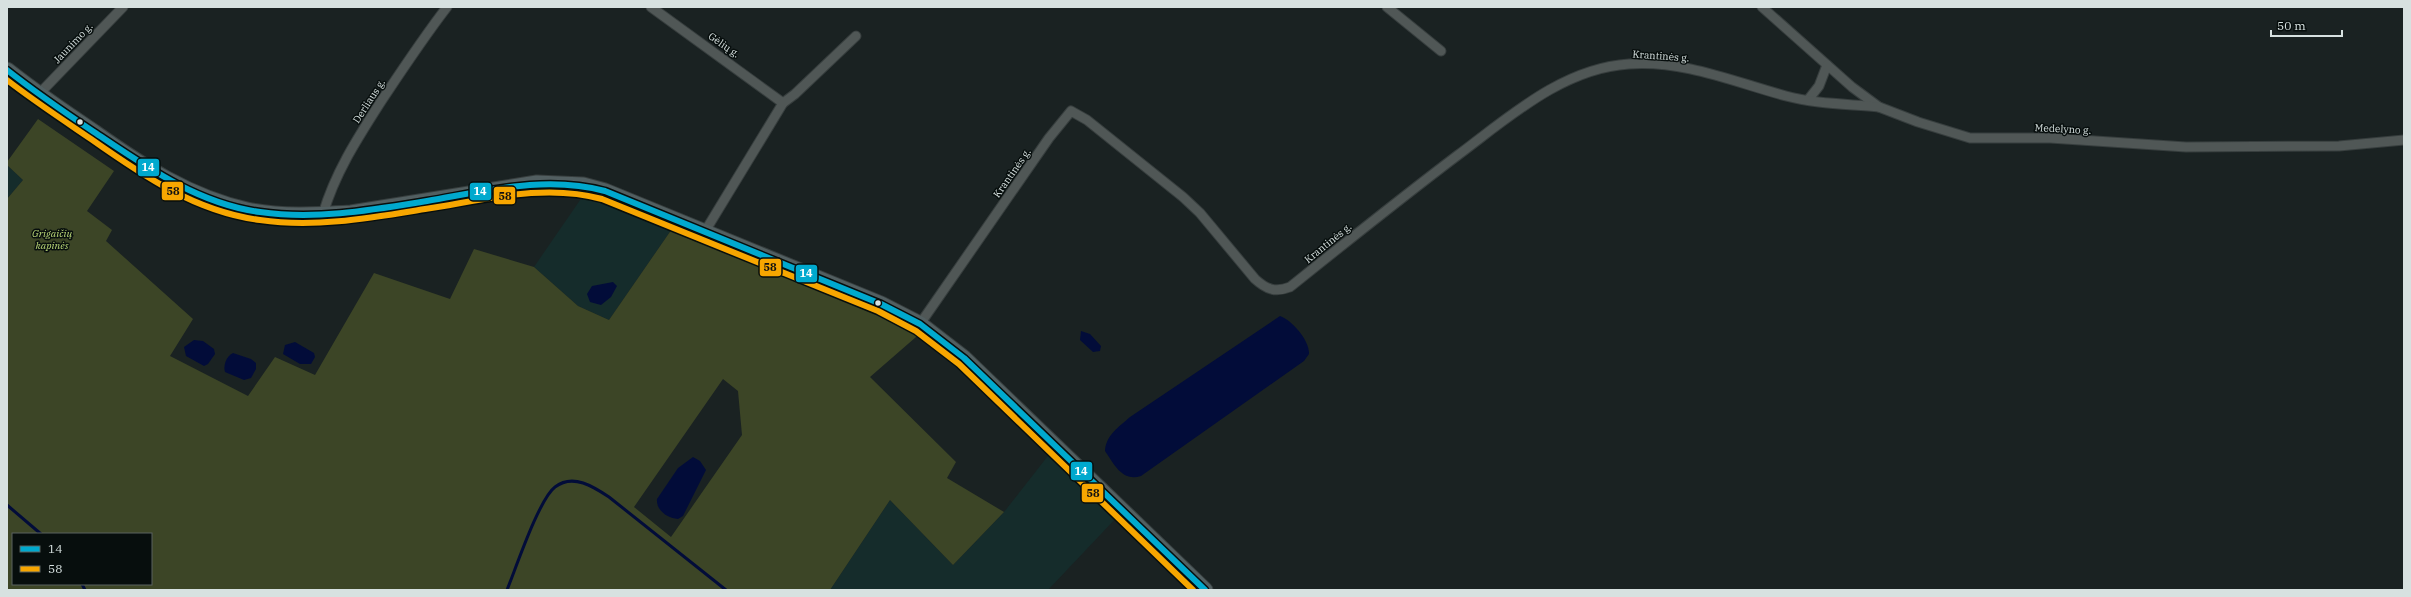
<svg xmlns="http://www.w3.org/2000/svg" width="2411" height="597" viewBox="0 0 2411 597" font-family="'IBM Plex Serif',serif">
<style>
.built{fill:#152c2b}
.green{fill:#3c4526;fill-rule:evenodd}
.water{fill:#020c39}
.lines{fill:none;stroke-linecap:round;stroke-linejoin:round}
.stream{stroke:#020c39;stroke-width:3}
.minor-casing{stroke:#373e3e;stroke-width:11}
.primary-casing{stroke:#373e3e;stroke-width:17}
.minor{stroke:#505756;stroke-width:9}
.primary{stroke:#525f61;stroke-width:15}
.bus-1-casing{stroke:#070e0d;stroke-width:9}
.bus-2-casing{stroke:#070e0d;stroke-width:9}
.bus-1{stroke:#00a9ce;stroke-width:6}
.bus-2{stroke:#f7a600;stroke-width:6}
.bus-dot{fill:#d7e1e0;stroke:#070e0d;stroke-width:1.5}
.labels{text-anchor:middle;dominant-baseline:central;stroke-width:3;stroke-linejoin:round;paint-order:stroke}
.street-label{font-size:10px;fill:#d7e1e0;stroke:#070e0d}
.park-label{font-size:10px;font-style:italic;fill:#bdda79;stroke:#070e0d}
.line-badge{stroke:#070e0d;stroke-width:1.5}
.badge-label{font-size:11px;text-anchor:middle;font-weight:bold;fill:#fff}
.pale-badge-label{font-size:11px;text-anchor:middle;font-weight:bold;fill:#111}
</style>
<rect width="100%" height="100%" fill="#1a2222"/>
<g class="built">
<polygon points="7,165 23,180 7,199"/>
<polygon points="587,190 674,226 609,320 578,306 534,267"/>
<polygon points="1051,452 1119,515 1048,590 830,590 890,500 953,565 1004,512"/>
</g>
<path class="green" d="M38 119 114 171 87 211 112 230 106 241 193 319 170 356 248 396 275 357 315 375 374 273 450 299 474 249 534 267 578 306 609 320 674 226 884 311 920 330 916 337 870 377 956 462 947 478 1004 512 953 565 890 500 830 590H7V199L23 180 7 165V162ZM723 379 738 391 742 435 671 537 634 507ZM13 534H151V584H13Z"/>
<g class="water">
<polygon points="613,282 617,286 611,297 601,305 590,302 587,294 592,286"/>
<path d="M1280 316C1292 320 1310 341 1309 354L1304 361 1141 476C1122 482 1114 464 1105 451 1106 435 1119 427 1130 417Z"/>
<polygon points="1081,331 1090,334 1101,346 1100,351 1093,352 1080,340"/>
<polygon points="194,340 203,341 214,349 215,354 208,364 204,366 186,356 184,347"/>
<polygon points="295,342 314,353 315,357 311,364 300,364 283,354 285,345"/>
<path d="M233 353 251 359 256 363V369L251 378 244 380 225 372C223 366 226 356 233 353Z"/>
<path d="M693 457 700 461 706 470 683 516 678 519C668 518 656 511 657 499L678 468Z"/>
</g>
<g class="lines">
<g class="stream">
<polyline points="7,505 41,534"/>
<polyline points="82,584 85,590"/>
<path d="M507 590C516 568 539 499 555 487 573 473 594 487 609 497L726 590"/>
</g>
<g class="minor-casing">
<g id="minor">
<polyline points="651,7 783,103"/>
<polyline points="1387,7 1441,51"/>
<polyline points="1762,7 1852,87 1879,107 1918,122 1970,138 2050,138 2186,147 2339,146 2404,140"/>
<polyline points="39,94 123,7"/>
<polyline points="1808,100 1819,86 1827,65"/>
<path d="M323 214C335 173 357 139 380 103 402 70 423 38 447 7"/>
<polyline points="704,233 783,103 795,94 856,36"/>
<path d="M920 324 1049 138 1071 111 1087 120 1183 197 1200 213 1255 279C1266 289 1275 293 1290 287 1345 243 1401 198 1458 155 1509 117 1563 68 1629 64 1684 60 1734 82 1786 96 1815 104 1849 104 1879 107"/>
</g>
</g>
<g class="primary-casing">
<path id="primary" d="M7 70C35 92 64 112 94 132 142 166 189 197 247 210 281 217 316 215 351 213L537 183 583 185 605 191 881 304 920 324 964 358 1205 590"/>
</g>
<use href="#minor" class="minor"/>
<use href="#primary" class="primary"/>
<g class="bus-1-casing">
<path id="bus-1" d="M7 70C35 92 64 112 94 132 145 166 198 204 260 212 316 220 372 210 427 201 486 191 546 175 605 191L881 304 920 324 964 358 1205 590"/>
</g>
<g class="bus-2-casing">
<path id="bus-2" d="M7 80C34 101 63 120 91 139 142 175 196 212 260 220 315 228 370 218 425 209 484 200 544 183 602 199L878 311 916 331 959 364 1193 590"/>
</g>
<use href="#bus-1" class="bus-1"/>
<use href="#bus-2" class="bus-2"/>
</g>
<g class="bus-dot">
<circle cx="80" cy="122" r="3.5"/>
<circle cx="878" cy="303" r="3.5"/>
</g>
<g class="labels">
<g class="street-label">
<text transform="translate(73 43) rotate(-46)">Jaunimo g.</text>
<text transform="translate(724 45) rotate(35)">Gėlių g.</text>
<text transform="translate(1661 56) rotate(4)">Krantinės g.</text>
<text transform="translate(369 101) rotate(-57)">Derliaus g.</text>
<text transform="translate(2063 129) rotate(3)">Medelyno g.</text>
<text transform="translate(1012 173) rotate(-55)">Krantinės g.</text>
<text transform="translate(1328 243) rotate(-39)">Krantinės g.</text>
</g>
<g class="park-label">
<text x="52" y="233">Grigaičių<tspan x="52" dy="12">kapinės</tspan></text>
</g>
</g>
<g class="line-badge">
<rect x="137" y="158" width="23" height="19" rx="4" fill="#00a9ce"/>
<rect x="161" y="181" width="23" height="20" rx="4" fill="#f7a600"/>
<rect x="469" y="182" width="23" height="19" rx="4" fill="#00a9ce"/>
<rect x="493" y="186" width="23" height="19" rx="4" fill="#f7a600"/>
<rect x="759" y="258" width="23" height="19" rx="4" fill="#f7a600"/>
<rect x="795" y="264" width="23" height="19" rx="4" fill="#00a9ce"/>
<rect x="1070" y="461" width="23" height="20" rx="4" fill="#00a9ce"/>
<rect x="1081" y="483" width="23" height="20" rx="4" fill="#f7a600"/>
</g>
<g class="badge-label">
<text x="148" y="171">14</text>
<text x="480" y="195">14</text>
<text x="806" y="277">14</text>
<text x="1081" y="475">14</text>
</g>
<g class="pale-badge-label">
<text x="173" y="195">58</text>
<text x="505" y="200">58</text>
<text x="770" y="271">58</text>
<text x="1093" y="497">58</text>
</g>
<rect width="2411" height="597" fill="none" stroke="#d7e1e0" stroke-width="16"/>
<rect x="12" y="533" width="140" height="52" fill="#070e0d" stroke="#5a6261"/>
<rect x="20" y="546" width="20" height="6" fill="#00a9ce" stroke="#5a6261"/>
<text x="48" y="553" font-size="12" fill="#d7e1e0">14</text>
<rect x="20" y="566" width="20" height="6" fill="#f7a600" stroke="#5a6261"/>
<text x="48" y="573" font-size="12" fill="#d7e1e0">58</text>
<path d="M2271 30v6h71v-6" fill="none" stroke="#d7e1e0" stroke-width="2"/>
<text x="2277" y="30" font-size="12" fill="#d7e1e0" stroke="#070e0d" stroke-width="3" paint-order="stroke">50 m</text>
</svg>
